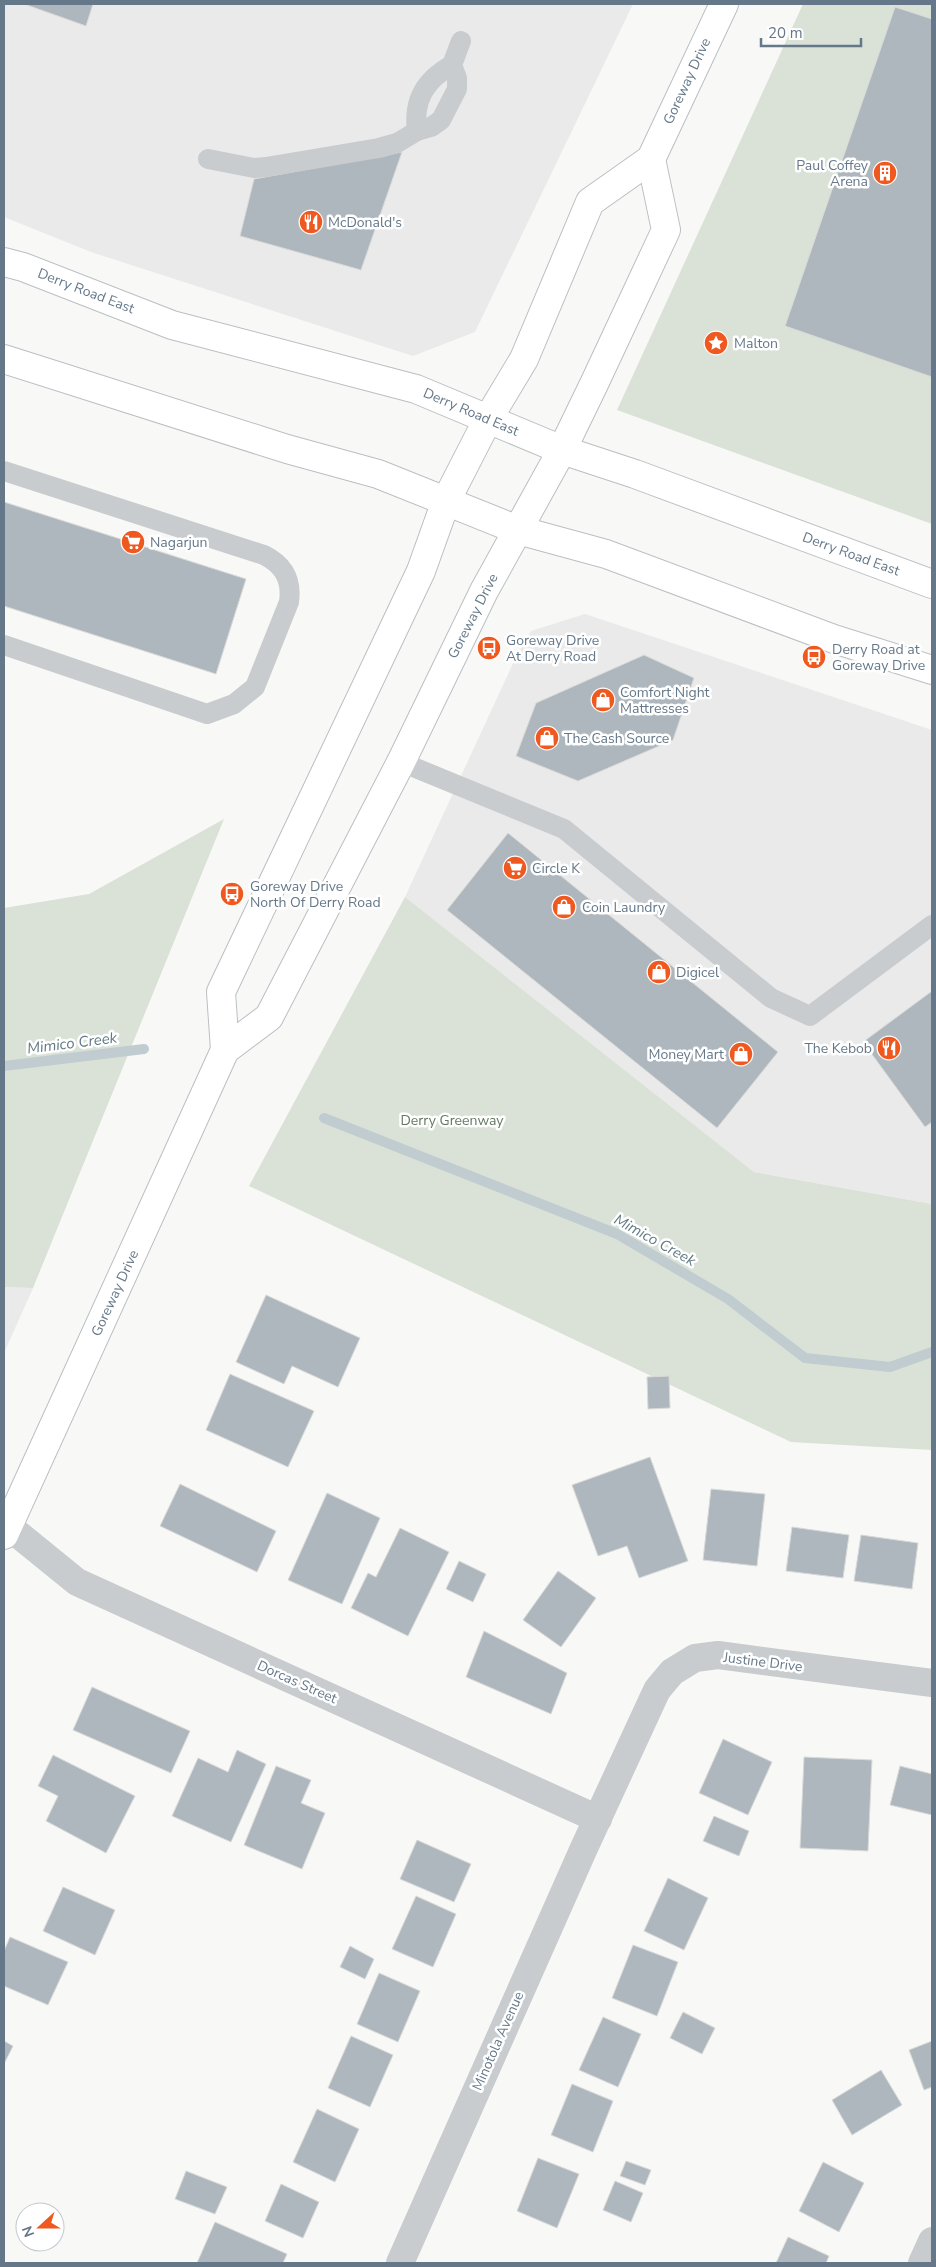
<svg xmlns="http://www.w3.org/2000/svg" width="936" height="2267" viewBox="0 0 936 2267" font-family="'Nunito Sans',sans-serif">
<style>
.built{fill:#e9eae9}
.green{fill:#dae1d6}
.lines{fill:none;stroke-linecap:round;stroke-linejoin:round}
.stream{stroke:#c1ccd1;stroke-width:10}
.building{fill:#aeb7bd;stroke:#dadad8}
.secondary-casing{stroke:#babfc4;stroke-width:30}
.service{stroke:#c8cccf;stroke-width:20}
.minor{stroke:#c8cccf;stroke-width:28}
.secondary{stroke:#fff;stroke-width:28}
.labels{text-anchor:middle;dominant-baseline:central;stroke-width:5;stroke-linejoin:round;paint-order:stroke}
.street-label{font-size:14px;fill:#657889;stroke:#fff}
.poi-label{font-size:14px;fill:#657889;stroke:#fff;text-anchor:start}
.park-label{font-size:14px;fill:#657a61;stroke:#fff}
.water-label{font-size:15px;font-style:italic;fill:#617984;stroke:#fff}
</style>
<rect width="100%" height="100%" fill="#f8f9f6"/>
<g class="built">
<polygon points="4,4 633,4 475,332 413,356 91,252 4,217"/>
<polygon points="585,614 932,730 932,1204 754,1172 405,897 516,657 531,631"/>
<polygon points="4,1287 33,1288 4,1353"/>
</g>
<g class="green">
<polygon points="803,4 932,4 932,524 617,410"/>
<polygon points="224,819 33,1288 4,1287 4,908 89,894"/>
<polygon points="405,897 754,1172 932,1204 932,1450 791,1442 249,1186"/>
</g>
<g class="lines">
<g class="stream">
<polyline points="4,1066 144,1049"/>
<polyline points="324,1118 617,1234 728,1299 805,1358 890,1367 932,1352"/>
</g>
</g>
<g class="building">
<polygon points="24,4 93,4 86,26"/>
<polygon points="895,7 932,19 932,377 785,326"/>
<polygon points="402,152 361,270 240,236 254,179"/>
<polygon points="4,502 246,579 216,674 4,606"/>
<polygon points="644,655 694,678 673,740 578,781 516,756 536,703"/>
<polygon points="508,833 778,1052 717,1128 447,910"/>
<polygon points="932,991 932,1122 925,1127 863,1042"/>
<polygon points="266,1295 360,1338 338,1387 292,1366 284,1384 236,1362"/>
<polygon points="230,1374 314,1411 288,1467 206,1430"/>
<polygon points="669,1376 670,1408 648,1409 647,1377"/>
<polygon points="650,1457 688,1561 639,1578 627,1546 598,1556 572,1485"/>
<polygon points="180,1484 276,1531 257,1572 160,1526"/>
<polygon points="711,1489 765,1494 757,1566 703,1560"/>
<polygon points="327,1493 380,1518 342,1604 288,1580"/>
<polygon points="792,1527 849,1535 843,1578 786,1571"/>
<polygon points="400,1528 449,1552 408,1636 351,1608 368,1573 376,1577"/>
<polygon points="861,1535 918,1543 912,1589 854,1581"/>
<polygon points="459,1561 486,1574 473,1602 446,1589"/>
<polygon points="558,1571 596,1598 561,1647 523,1620"/>
<polygon points="484,1631 567,1673 551,1714 466,1677"/>
<polygon points="92,1687 190,1731 171,1773 73,1730"/>
<polygon points="723,1739 772,1762 748,1815 699,1793"/>
<polygon points="237,1750 266,1764 231,1842 172,1816 198,1758 228,1772"/>
<polygon points="53,1755 135,1796 106,1853 46,1821 58,1796 38,1786"/>
<polygon points="804,1757 872,1760 868,1851 800,1848"/>
<polygon points="276,1766 311,1780 301,1803 325,1813 302,1869 244,1845"/>
<polygon points="900,1766 932,1774 932,1815 890,1805"/>
<polygon points="714,1816 749,1831 739,1856 703,1841"/>
<polygon points="417,1840 471,1864 454,1902 400,1879"/>
<polygon points="668,1878 708,1898 684,1950 644,1931"/>
<polygon points="63,1887 115,1910 95,1955 43,1931"/>
<polygon points="416,1896 456,1914 433,1967 392,1949"/>
<polygon points="10,1937 68,1962 48,2005 4,1986 4,1951"/>
<polygon points="633,1945 678,1962 657,2016 612,1998"/>
<polygon points="350,1946 374,1959 365,1979 340,1967"/>
<polygon points="379,1973 420,1991 398,2042 357,2024"/>
<polygon points="683,2012 715,2028 702,2054 670,2038"/>
<polygon points="603,2017 641,2034 618,2087 579,2070"/>
<polygon points="351,2036 393,2055 370,2107 328,2088"/>
<polygon points="4,2041 13,2046 4,2064"/>
<polygon points="932,2041 932,2087 924,2090 909,2050"/>
<polygon points="881,2070 902,2105 852,2135 832,2100"/>
<polygon points="572,2084 613,2101 593,2152 551,2135"/>
<polygon points="317,2109 359,2129 335,2182 293,2162"/>
<polygon points="538,2158 579,2174 557,2228 517,2211"/>
<polygon points="626,2161 651,2170 645,2185 620,2176"/>
<polygon points="823,2162 864,2183 839,2232 799,2211"/>
<polygon points="186,2171 227,2187 215,2214 175,2199"/>
<polygon points="615,2181 643,2193 631,2222 603,2210"/>
<polygon points="281,2184 319,2202 303,2238 265,2221"/>
<polygon points="215,2222 287,2254 283,2263 197,2263"/>
<polygon points="788,2237 829,2256 826,2263 776,2263"/>
</g>
<g class="lines">
<g class="secondary-casing">
<g id="secondary">
<polyline points="4,262 23,267 172,325 416,389 562,450 635,474 932,584"/>
<polyline points="4,359 287,449 378,474 518,530 606,554 834,639 932,670"/>
<polyline points="225,1050 269,1017 401,762 484,591 562,450 594,384 666,230 651,159"/>
<polyline points="4,1535 225,1050 221,992 421,571 446,501 488,419 524,359 590,202 651,159 724,4"/>
</g>
</g>
<g class="service">
<path d="M417 131C413 100 425 80 452 65"/>
<polyline points="208,159 254,168 266,167 379,148 397,143 417,131 431,127 441,120 457,89 457,78 452,65 461,41"/>
<path d="M4 471 264 555C284 565 292 580 289 602L255 687 234 704 207 714 4 645"/>
<polyline points="401,762 564,829 771,998 810,1016 932,925"/>
</g>
<g class="minor">
<polyline points="8,1526 77,1582 598,1819"/>
<polyline points="400,2263 584,1848 657,1690 672,1672 695,1658 718,1655 932,1683"/>
<polyline points="922,2263 932,2241"/>
</g>
<use href="#secondary" class="secondary"/>
</g>
<defs>
<g id="building-disc" transform="scale(1.25)"><circle r="9.5" fill="#ef581f" stroke="#fff"/><path d="M-4-6H4V6H1V3H-1V6H-4ZM-2.5-4.3h1.7v1.8h-1.7ZM.8-4.3h1.7v1.8H.8ZM-2.5-1h1.7V.8h-1.7ZM.8-1h1.7V.8H.8Z" fill="#fff"/></g>
<g id="restaurant-disc" transform="scale(1.25)"><circle r="9.5" fill="#ef581f" stroke="#fff"/><path d="M-5-6h1v4h1v-4h1v4h1v-4h1v5L-1.5 .5V6h-2V.5L-5-1ZM5-6V6H3V1.5H1.5Q1.5-4 5-6Z" fill="#fff"/></g>
<g id="sight-disc" transform="scale(1.25)"><circle r="9.5" fill="#ef581f" stroke="#fff"/><path d="M0-6L1.8-2.2L6-1.7L2.9 1.2L3.7 5.4L0 3.3L-3.7 5.4L-2.9 1.2L-6-1.7L-1.8-2.2Z" fill="#fff"/></g>
<g id="supermarket-disc" transform="scale(1.25)"><circle r="9.5" fill="#ef581f" stroke="#fff"/><path d="M-6-5.5h2.5l.6 2H6L4.5 2H-2.5L-4.4-4H-6ZM-1.5 3.2a1.3 1.3 0 1 0 .1 0ZM3 3.2a1.3 1.3 0 1 0 .1 0Z" fill="#fff"/></g>
<g id="bus-disc" transform="scale(1.25)"><circle r="9.5" fill="#ef581f" stroke="#fff"/><path d="M-5-6H5V4H4V6H2V4H-2V6H-4V4H-5ZM-3.5-4V0h7V-4ZM-3.5 1.2v1.5H-2V1.2ZM2 1.2v1.5H3.5V1.2Z" fill="#fff"/></g>
<g id="shop-disc" transform="scale(1.25)"><circle r="9.5" fill="#ef581f" stroke="#fff"/><path d="M-5-2.5h2.3a2.7 3.5 0 0 1 5.4 0H5L5.5 6h-11ZM-1.5-2.5h3a1.5 2.3 0 0 0-3 0Z" fill="#fff"/></g>
</defs>
<g fill-rule="evenodd">
<use href="#building-disc" x="885" y="173"/>
<use href="#restaurant-disc" x="311" y="222"/>
<use href="#sight-disc" x="716" y="343"/>
<use href="#supermarket-disc" x="133" y="542"/>
<use href="#bus-disc" x="489" y="648"/>
<use href="#bus-disc" x="814" y="657"/>
<use href="#shop-disc" x="603" y="700"/>
<use href="#shop-disc" x="547" y="738"/>
<use href="#supermarket-disc" x="515" y="868"/>
<use href="#bus-disc" x="232" y="894"/>
<use href="#shop-disc" x="564" y="907"/>
<use href="#shop-disc" x="659" y="972"/>
<use href="#restaurant-disc" x="889" y="1048"/>
<use href="#shop-disc" x="741" y="1054"/>
</g>
<g class="labels">
<g class="street-label">
<text transform="translate(687 81) rotate(-65)">Goreway Drive</text>
<text transform="translate(86 291) rotate(21)">Derry Road East</text>
<text transform="translate(471 412) rotate(23)">Derry Road East</text>
<text transform="translate(851 554) rotate(20)">Derry Road East</text>
<text transform="translate(473 616) rotate(-63)">Goreway Drive</text>
<text transform="translate(115 1293) rotate(-65)">Goreway Drive</text>
<text transform="translate(763 1662) rotate(7)">Justine Drive</text>
<text transform="translate(297 1682) rotate(24)">Dorcas Street</text>
<text transform="translate(498 2041) rotate(-66)">Minotola Avenue</text>
</g>
<g class="poi-label">
<text x="868" y="165" text-anchor="end">Paul Coffey<tspan x="868" dy="16">Arena</tspan></text>
<text x="328" y="222">McDonald's</text>
<text x="734" y="343">Malton</text>
<text x="150" y="542">Nagarjun</text>
<text x="506" y="640">Goreway Drive<tspan x="506" dy="16">At Derry Road</tspan></text>
<text x="832" y="649">Derry Road at<tspan x="832" dy="16">Goreway Drive</tspan></text>
<text x="620" y="692">Comfort Night<tspan x="620" dy="16">Mattresses</tspan></text>
<text x="564" y="738">The Cash Source</text>
<text x="532" y="868">Circle K</text>
<text x="250" y="886">Goreway Drive<tspan x="250" dy="16">North Of Derry Road</tspan></text>
<text x="582" y="907">Coin Laundry</text>
<text x="676" y="972">Digicel</text>
<text x="872" y="1048" text-anchor="end">The Kebob</text>
<text x="724" y="1054" text-anchor="end">Money Mart</text>
</g>
<g class="park-label">
<text x="452" y="1120">Derry Greenway</text>
</g>
<g class="water-label">
<text transform="translate(72 1043) rotate(-7)">Mimico Creek</text>
<text transform="translate(655 1240) rotate(29)">Mimico Creek</text>
</g>
</g>
<rect width="936" height="2267" fill="none" stroke="#657889" stroke-width="10"/>
<g transform="translate(40 2227) rotate(249)"><circle r="24" fill="#ffffff" stroke="#c1c9d0"/>
<path d="M0-4L9 19L0 12L-9 19Z" fill="#ef581f"/>
<text y="-8" font-size="14" font-weight="bold" text-anchor="middle" fill="#657889">N</text>
</g>
<path d="M761 38v8h100v-8" fill="none" stroke="#657889" stroke-width="2.5"/>
<text x="768" y="38" font-size="15" fill="#657889" stroke="#ffffff" stroke-width="4" paint-order="stroke">20 m</text>
</svg>
